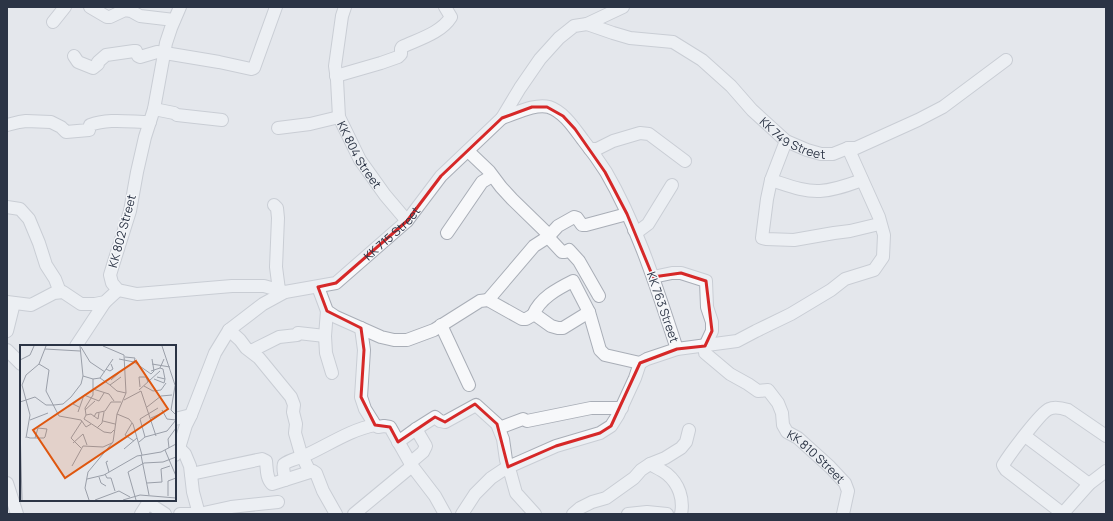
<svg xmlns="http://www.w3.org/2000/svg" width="1113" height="521" viewBox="0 0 1113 521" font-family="Manrope,sans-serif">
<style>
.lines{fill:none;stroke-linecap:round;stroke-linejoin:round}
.minor-casing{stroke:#a9aeb7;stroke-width:14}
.minor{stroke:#f7f8fa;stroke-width:12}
.marked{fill:none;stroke:#d62828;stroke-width:3;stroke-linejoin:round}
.labels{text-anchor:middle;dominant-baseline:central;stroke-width:3;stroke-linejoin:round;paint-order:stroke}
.street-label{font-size:12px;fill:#2b3445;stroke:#f4f6f9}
.inset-road{fill:none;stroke:#9a9fa9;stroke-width:1}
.view{fill:#df570f;fill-opacity:0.15;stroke:#df570f;stroke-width:2}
.inset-edge{fill:none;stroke:#2b3445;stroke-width:2}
</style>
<rect width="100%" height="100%" fill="#e4e7ec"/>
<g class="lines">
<g class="minor-casing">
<g id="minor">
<polyline points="90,7 107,17 110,17 125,10 131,11 140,16 174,20"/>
<polyline points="180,7 171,28 166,43 154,109 145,137 137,172 130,211 113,265 110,275 112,283 118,290 137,294 232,286 264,286 285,292"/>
<path id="s1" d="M345 7 342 16 335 66 337 80 339 117 360 160 385 195 407 221"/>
<polyline points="53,22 65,7"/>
<path id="s2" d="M587 24 613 33 630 38 673 42 702 60 731 86 752 110 786 141 807 150 821 154H833L848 148H856L918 120 943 107 1006 60"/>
<polyline points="74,56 78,62 93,68 98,64 98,62 106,55 134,51 136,51 138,56 140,57 157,52 165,53 219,62 251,69 254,68 276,7"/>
<path d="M336 76 381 63 398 57 401 54V49L402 47C419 39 441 33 451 17L445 7"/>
<polyline points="154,109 174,113 177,115 222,120"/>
<path d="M7 125 19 122 26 121 51 122 61 127 66 132 89 130 90 125C108 118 131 122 150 122"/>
<polyline points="278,128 310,124 339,117"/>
<polyline points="786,141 771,180 767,199 762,238 766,239 794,240 834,233 850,231 875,225"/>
<polyline points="590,149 597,149 613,141 640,133 649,134 685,161"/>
<polyline points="468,151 489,171 501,187 512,199 549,235"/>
<path d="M771 180C787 185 804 192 820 191 835 190 848 185 862 180"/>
<polyline points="274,205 277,208 278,218 276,267 279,290"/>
<polyline points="7,207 20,209 29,219 39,243 46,265 55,279 60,292"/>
<polyline points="634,230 640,230 648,224 672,185"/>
<polyline points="447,233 482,182 492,176"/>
<polyline points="548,237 562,252 565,252 569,250 579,261 599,296"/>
<path id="s3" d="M653 277 672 273H681L706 281 707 307 712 322V331L705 346V353L730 374 748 384 758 391 768 390 778 403 782 413 783 425 787 432 798 438 830 467 845 483 848 491 843 514"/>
<polyline points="318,287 327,311 336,317 381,337 394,340 407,340 434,330 480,301 488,300 522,319 526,319 533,315 537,316 551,326 558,328 563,328 589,312"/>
<polyline points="488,300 534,246 548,237 558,226 574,217 577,218 582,225 586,225 627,214"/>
<polyline points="7,302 31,305 54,293 63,292 81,304 95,304 105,302 118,290"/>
<polyline points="327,311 325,336 326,353 332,373"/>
<path d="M533 315C540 298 557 289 573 281L589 312 600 350 605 355 640 363"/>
<polyline points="441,325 469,385"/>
<polyline points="361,328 364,350 361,397 365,409 375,425 378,427 384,426 390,427 412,466 435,496 445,514"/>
<polyline points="229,330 240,340 246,348 259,358 291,397 294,405 293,412 296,424 295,433 301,454 310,472"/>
<polyline points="7,331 14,303"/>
<polyline points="76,346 105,302"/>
<polyline points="677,349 737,341 756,331 791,314 831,290 845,279 874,270 883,257 884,235 879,217 848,148"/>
<polyline points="7,350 21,364"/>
<polyline points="251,351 279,337 297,335 298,333 325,336"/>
<polyline points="175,419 191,415"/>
<polyline points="499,428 523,419 527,421 591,408 622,408"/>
<polyline points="1025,436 1089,484"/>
<path d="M1106 436 1068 410C1062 408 1055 406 1049 409 1041 412 1009 455 1003 465L1004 467 1006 470 1058 510 1062 512 1065 511 1089 484 1106 471"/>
<polyline points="398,442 416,429 435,417 440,421 445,422 476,405 497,424 503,439 506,460 511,475 516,493 535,514"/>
<polyline points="179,448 185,454 190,466 193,492 199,514"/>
<path id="s4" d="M175 455 179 448 186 425 191 415 215 353 229 330 263 304 285 292 336 283 407 221 441 176 502 118 520 88 540 59 559 38 574 26 587 24 623 7"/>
<polyline points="410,463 423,452 426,446 416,429"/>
<path d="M650 464C655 467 662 470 667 474 679 484 684 499 681 514"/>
<path d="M191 474 262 459 266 461C267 469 266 478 272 484L313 471 316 473 323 491 336 514"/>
<path d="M285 480C285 476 282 468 284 464 285 462 301 457 304 456 327 446 349 430 375 425"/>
<polyline points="7,483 17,514"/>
<polyline points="148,503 165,514"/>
<polyline points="141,514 150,500"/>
<polyline points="180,514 199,514 231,507 278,502"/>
<polyline points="354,514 412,466"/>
<path d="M462 514 475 494 491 478 506 468 556 446 600 433 611 426 618 415 635 378 640 363 647 359 677 349C657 289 638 227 606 172 599 161 591 150 583 140 574 128 564 112 549 107 535 103 515 114 502 118"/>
<polyline points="573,514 580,508 592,502 606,498 634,478 641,470 650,464 665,458 681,448 686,442 689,430"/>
<polyline points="628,514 647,512 667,514"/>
</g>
</g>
<use href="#minor" class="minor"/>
</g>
<path d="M0 0H1113V521H0ZM532 107H547L563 116 575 129 605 172 627 214 653 277 681 273 706 281 712 331 705 346 677 349 640 363 611 426 600 433 556 446 508 467 497 424 475 404 445 422 435 417 398 442 390 427 375 425 361 397 364 350 361 328 327 311 318 287 336 283 407 221 441 176 502 118Z" fill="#e4e7ec" fill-opacity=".55" fill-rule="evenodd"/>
<path class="marked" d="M532 107H547L563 116 575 129 605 172 627 214 653 277 681 273 706 281 712 331 705 346 677 349 640 363 611 426 600 433 556 446 508 467 497 424 475 404 445 422 435 417 398 442 390 427 375 425 361 397 364 350 361 328 327 311 318 287 336 283 407 221 441 176 502 118Z"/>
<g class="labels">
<g class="street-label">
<text stroke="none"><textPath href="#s2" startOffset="244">KK 749 Street</textPath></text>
<text stroke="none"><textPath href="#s1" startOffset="154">KK 804 Street</textPath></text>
<text transform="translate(122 231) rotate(-75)">KK 802 Street</text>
<text stroke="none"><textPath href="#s4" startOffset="331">KK 715 Street</textPath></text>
<text transform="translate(663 307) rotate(71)">KK 763 Street</text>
<text stroke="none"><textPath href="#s3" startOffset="290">KK 810 Street</textPath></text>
</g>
</g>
<g transform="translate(20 345)">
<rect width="156" height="156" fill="#e4e7ec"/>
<path class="inset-road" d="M142 1 156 43M61 2 70 17 85 27M25 4 60 6M105 12 115 13 114 17 131 29 134 26 132 14M99 14 114 17M0 15 10 10 14 1M19 19 29 25 26 46 39 71 61 75 66 82 71 79M132 19 150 22M140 23 143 24 145 34M86 24 90 26 93 24 91 19M131 26 140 23 144 14M63 31 73 34V50L65 63 66 70 64 74 84 87 91 88 94 85M80 33 93 14M73 34 80 33 90 40 101 32M134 34 144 38 145 34 137 32M91 35 100 27M90 40 97 46 106 48M124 41 133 46 141 45 146 38M155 41 151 65 156 70M120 42 119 32H126L128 37M73 44 89 49 94 56M119 45 140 26M104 55 121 46 136 91M0 57 15 52 26 60H34L43 59 51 52 61 39 63 31 60 1M59 62 53 59 60 53M127 62 141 51 152 50M65 65 75 56M142 65 147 74 156 75M58 67 64 50 79 56 84 48M97 69 109 74 113 79 122 110M66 70 71 69 78 74 79 68M74 72 76 68 85 66 91 57H101M131 73 142 68M10 75 28 68M83 76 95 79M112 78 105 90 114 96M0 80 2 155M77 83 82 78 84 67M7 92 10 93H24L25 92 27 84 18 83 15 93M125 92 120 74 138 63M6 93 10 70 2 40 6 30 19 19 26 1M119 97 125 92 147 86 156 75M53 98 63 89 67 100M61 103 51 93 62 76M149 103 148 94 156 83M104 104 117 93M145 105 156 131M121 110 129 150M88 116 86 117 89 127M52 121 63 101 83 102 92 98M85 129 87 133H91L95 146M79 132 81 138 86 141M67 134 84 130 117 111 141 107 156 99M142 137 141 124 150 121M127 138 142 137M148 151V136L156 133M69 155 65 143 68 127 93 97 97 69 106 48 104 10 83 1M75 155 99 146 110 152M103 155 120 150 156 153M116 155 108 127 124 118 143 117 156 112"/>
<path class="view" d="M116 16 148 64 45 133 13 85Z"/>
<rect width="156" height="156" class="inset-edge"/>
</g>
<rect width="1113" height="521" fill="none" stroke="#2b3445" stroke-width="16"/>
</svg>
